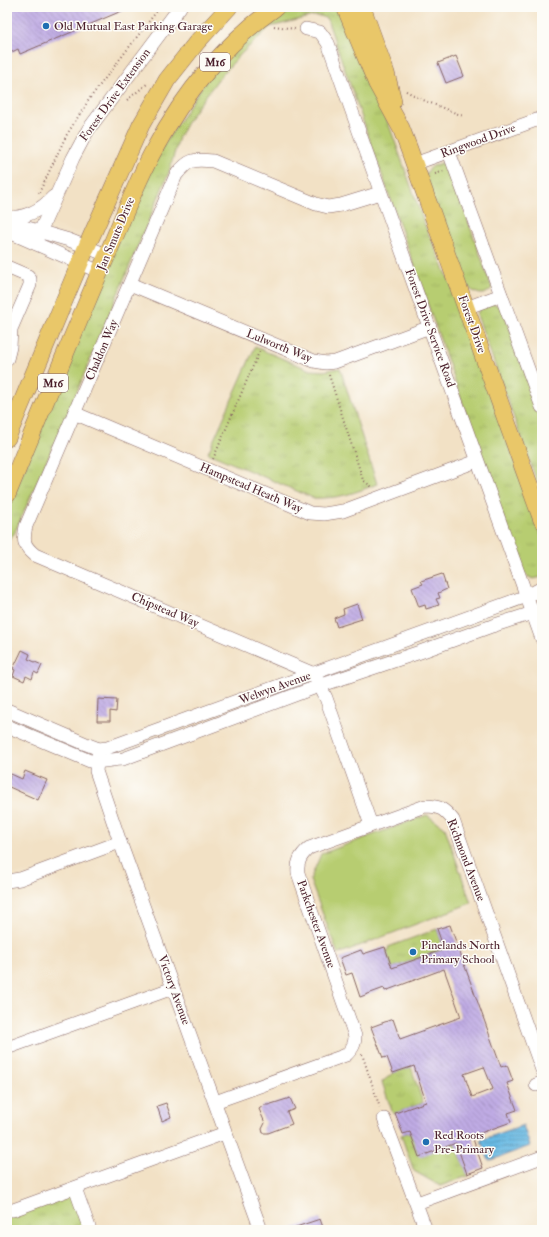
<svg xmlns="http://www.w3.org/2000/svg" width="549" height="1237" viewBox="0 0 549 1237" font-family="'IM FELL Double Pica',serif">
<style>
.park{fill:url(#park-tufts);stroke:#80764e}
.garden{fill:#b7cd71;stroke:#80764e}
.water{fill:url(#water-rules);stroke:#596c88}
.building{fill:url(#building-back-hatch);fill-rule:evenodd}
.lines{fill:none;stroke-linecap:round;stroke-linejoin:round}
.minor-casing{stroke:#856361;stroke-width:14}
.major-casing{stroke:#856361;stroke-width:18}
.path{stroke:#856361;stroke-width:2;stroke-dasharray:1 3;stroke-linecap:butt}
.minor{stroke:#fff;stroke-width:13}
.major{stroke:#e9c769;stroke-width:17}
.poi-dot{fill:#1f6fb2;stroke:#fdfcf7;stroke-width:1.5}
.labels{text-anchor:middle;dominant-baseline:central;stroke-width:3;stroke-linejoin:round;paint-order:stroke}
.shield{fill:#fdfcf7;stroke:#806168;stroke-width:1}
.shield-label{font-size:11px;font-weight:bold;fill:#4a1f2b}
.poi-label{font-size:12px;fill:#4a1f2b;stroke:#fdfcf7;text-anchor:start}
.street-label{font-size:12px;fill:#4a1f2b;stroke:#fdfcf7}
</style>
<defs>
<pattern id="park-tufts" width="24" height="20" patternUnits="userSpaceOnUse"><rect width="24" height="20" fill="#b7cd71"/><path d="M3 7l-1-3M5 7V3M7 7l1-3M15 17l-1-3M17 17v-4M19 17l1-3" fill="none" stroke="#9fb062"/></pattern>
<pattern id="water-rules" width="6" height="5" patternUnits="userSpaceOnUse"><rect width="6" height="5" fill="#68bae4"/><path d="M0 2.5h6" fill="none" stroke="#5897b9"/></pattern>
<pattern id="building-back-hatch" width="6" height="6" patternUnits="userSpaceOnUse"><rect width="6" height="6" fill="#bfabe4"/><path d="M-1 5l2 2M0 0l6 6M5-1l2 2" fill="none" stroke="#9d8bb9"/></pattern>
</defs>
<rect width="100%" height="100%" fill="#fdfcf7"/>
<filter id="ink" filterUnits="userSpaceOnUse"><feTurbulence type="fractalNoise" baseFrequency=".025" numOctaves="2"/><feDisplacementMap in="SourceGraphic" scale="8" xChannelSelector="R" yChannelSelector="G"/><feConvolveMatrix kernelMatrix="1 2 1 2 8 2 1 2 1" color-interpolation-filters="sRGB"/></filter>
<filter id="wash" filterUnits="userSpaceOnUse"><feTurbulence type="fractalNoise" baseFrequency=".012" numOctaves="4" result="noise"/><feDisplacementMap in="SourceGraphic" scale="16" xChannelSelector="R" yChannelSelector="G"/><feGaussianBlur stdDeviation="0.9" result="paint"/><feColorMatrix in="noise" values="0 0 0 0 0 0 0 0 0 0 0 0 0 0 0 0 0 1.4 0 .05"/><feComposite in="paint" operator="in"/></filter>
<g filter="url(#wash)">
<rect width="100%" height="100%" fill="#f2e1c5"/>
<g class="park">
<polygon points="280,7 340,7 363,71 389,125 426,228 455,293 542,538 542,577 533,579 527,576 522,571 327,19 321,16 313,16 270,27 241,54 219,78 190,117 179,137 169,172 70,408 14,534 7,541 7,511 108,262 160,151 218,62"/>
<path d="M442 163 448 165 492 288C484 298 475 294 467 286L424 178C428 168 432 166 442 163Z"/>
<polygon points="491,303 497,305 503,309 542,418 542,496 477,315 479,309"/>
<path d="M255 347 310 370 324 371 340 368 377 484C354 493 339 499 313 498L208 453Z"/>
<polygon points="437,929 444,949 392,968 386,951 389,949 388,947"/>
<polygon points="411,1067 423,1103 393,1114 382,1082 393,1073"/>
<polygon points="410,1132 453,1135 468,1176 440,1186 414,1171 401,1135"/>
<polygon points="70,1195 74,1200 85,1230 7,1230 7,1213"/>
</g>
<polygon class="garden" points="427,815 445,828 471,903 338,954 310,880 321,854"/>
<polygon class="water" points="523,1125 530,1146 489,1161 481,1140"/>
<g id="blocks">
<g class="building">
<polygon points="7,7 131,7 20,54 18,49 10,53 7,45"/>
<polygon points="456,56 464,76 446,83 438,63"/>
<polygon points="442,574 447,589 438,593 440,598 436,599 439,605 426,609 425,605 419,607 412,588 423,584 421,581"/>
<polygon points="357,604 362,619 337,627 334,618 344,614 343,609"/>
<polygon points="22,650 30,654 28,659 42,665 38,674 34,672 32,679 26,676 24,681 13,676 15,670 13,669"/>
<polygon points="98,699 117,700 116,712 110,711 110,721 97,721"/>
<polygon points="25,771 47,780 38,800 7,786 7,783 11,774 22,779"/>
<path d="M450 925 501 1067 507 1065 513 1081 507 1083 517 1110 508 1113 511 1122 472 1136 483 1168 467 1174 456 1143 419 1157 410 1132 403 1134 395 1113 426 1102 414 1066 393 1073 387 1057 383 1058 371 1027 393 1019 400 1039 461 1017 444 969 385 991 384 988 360 997 352 973 346 975 340 958 361 950 363 954 385 947 392 968 444 949 437 929ZM484 1067 493 1089 472 1097 464 1074Z"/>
<polygon points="290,1098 295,1109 287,1112 292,1124 268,1133 263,1133 262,1129 265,1123 259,1109 264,1105 268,1105"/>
<polygon points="166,1103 171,1117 162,1121 157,1106"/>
<polygon points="320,1219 324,1230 293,1230 293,1228"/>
</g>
</g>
</g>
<g filter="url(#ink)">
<use href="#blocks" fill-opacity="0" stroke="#856361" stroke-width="1"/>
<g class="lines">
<g class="minor-casing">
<g id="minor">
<path d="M306 29 320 32 328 43C397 242 471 440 542 639"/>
<polyline points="449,152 542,407"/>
<polyline points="414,164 542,118"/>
<path d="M7 218C25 218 41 210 53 197"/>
<polyline points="7,222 69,240 107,255"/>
<polyline points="7,231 100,272"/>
<polyline points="35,243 73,158 88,130 180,7"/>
<polyline points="7,267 28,276 30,279 30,285 11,329 10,347 7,359"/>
<polyline points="130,284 314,361 326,363 335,362 430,327"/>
<polyline points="466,308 501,295"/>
<polyline points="74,413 310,513 324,514 343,511 477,461"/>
<polyline points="7,710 86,744 99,749 107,748 527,596 542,588"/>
<path d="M7 726 90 761C101 763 112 759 123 759L319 686 420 652 492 626 542 610"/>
<polyline points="98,755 96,771 120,842 261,1230"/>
<path d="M371 825 326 698 314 674 35 555C23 545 23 541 26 526L176 175C189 159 193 159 213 161L316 204 328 207 341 205 380 193"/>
<polyline points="7,881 20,879 120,842"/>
<polyline points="7,1048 173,988"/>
<polyline points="536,1085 542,1083"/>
<path d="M215 1102 346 1055C352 1049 355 1045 355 1036L298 873C297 862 300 856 309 848L425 806C440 806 444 809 453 820L542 1070"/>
<polyline points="384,1119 426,1230"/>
<polyline points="75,1188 90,1230"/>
<polyline points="417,1203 542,1157"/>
<polyline points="7,1210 13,1210 225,1133"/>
</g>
</g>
<g class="major-casing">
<g id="major">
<polyline points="345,7 377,84 401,128 409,149 542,520"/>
<polyline points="362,7 386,73 393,101"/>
<polyline points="7,438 87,246 141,125 167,80 197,42 229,7"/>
<path d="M7 495C38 419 69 344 101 269 119 229 134 186 155 148 183 95 227 41 276 7"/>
</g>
</g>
<g class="path">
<polyline points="274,26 295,29"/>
<polyline points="406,91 423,100 463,116"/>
<polyline points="127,100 147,84"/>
<polyline points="435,174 444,171"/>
<polyline points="39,193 66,136 90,98 160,7"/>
<polyline points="329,375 363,480 372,487"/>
<polyline points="213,459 260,350"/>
<polyline points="362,1054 380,1108"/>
</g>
<use href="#minor" class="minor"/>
<use href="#major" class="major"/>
</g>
</g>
<g class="poi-dot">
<circle cx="46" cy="26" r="4"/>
<circle cx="413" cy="952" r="4"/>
<circle cx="426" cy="1142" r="4"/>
</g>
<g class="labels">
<g class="shield">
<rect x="200" y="53" width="30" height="18" rx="3"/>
<rect x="38" y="374" width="30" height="18" rx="3"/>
</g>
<g class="shield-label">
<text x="215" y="62">M16</text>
<text x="53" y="383">M16</text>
</g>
<g class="poi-label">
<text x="54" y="26">Old Mutual East Parking Garage</text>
<text x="421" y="945">Pinelands North<tspan x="421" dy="14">Primary School</tspan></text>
<text x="434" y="1135">Red Roots<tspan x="434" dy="14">Pre-Primary</tspan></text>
</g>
<g class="street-label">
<text transform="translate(115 95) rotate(-54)">Forest Drive Extension</text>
<text transform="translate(478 141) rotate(-20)">Ringwood Drive</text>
<text transform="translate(116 234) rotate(-67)">Jan Smuts Drive</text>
<text transform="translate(472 324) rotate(70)">Forest Drive</text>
<text transform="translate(430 328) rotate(70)">Forest Drive Service Road</text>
<text transform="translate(279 346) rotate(22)">Lulworth Way</text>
<text transform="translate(102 350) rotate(-67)">Chaldon Way</text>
<text transform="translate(251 488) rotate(23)">Hampstead Heath Way</text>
<text transform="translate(165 610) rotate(23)">Chipstead Way</text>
<text transform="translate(275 688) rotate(-20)">Welwyn Avenue</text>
<text transform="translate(466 860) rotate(69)">Richmond Avenue</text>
<text transform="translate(316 924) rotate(70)">Parkchester Avenue</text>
<text transform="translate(174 990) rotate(70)">Victory Avenue</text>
</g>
</g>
<rect width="549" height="1237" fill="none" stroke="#fdfcf7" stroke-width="24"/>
</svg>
